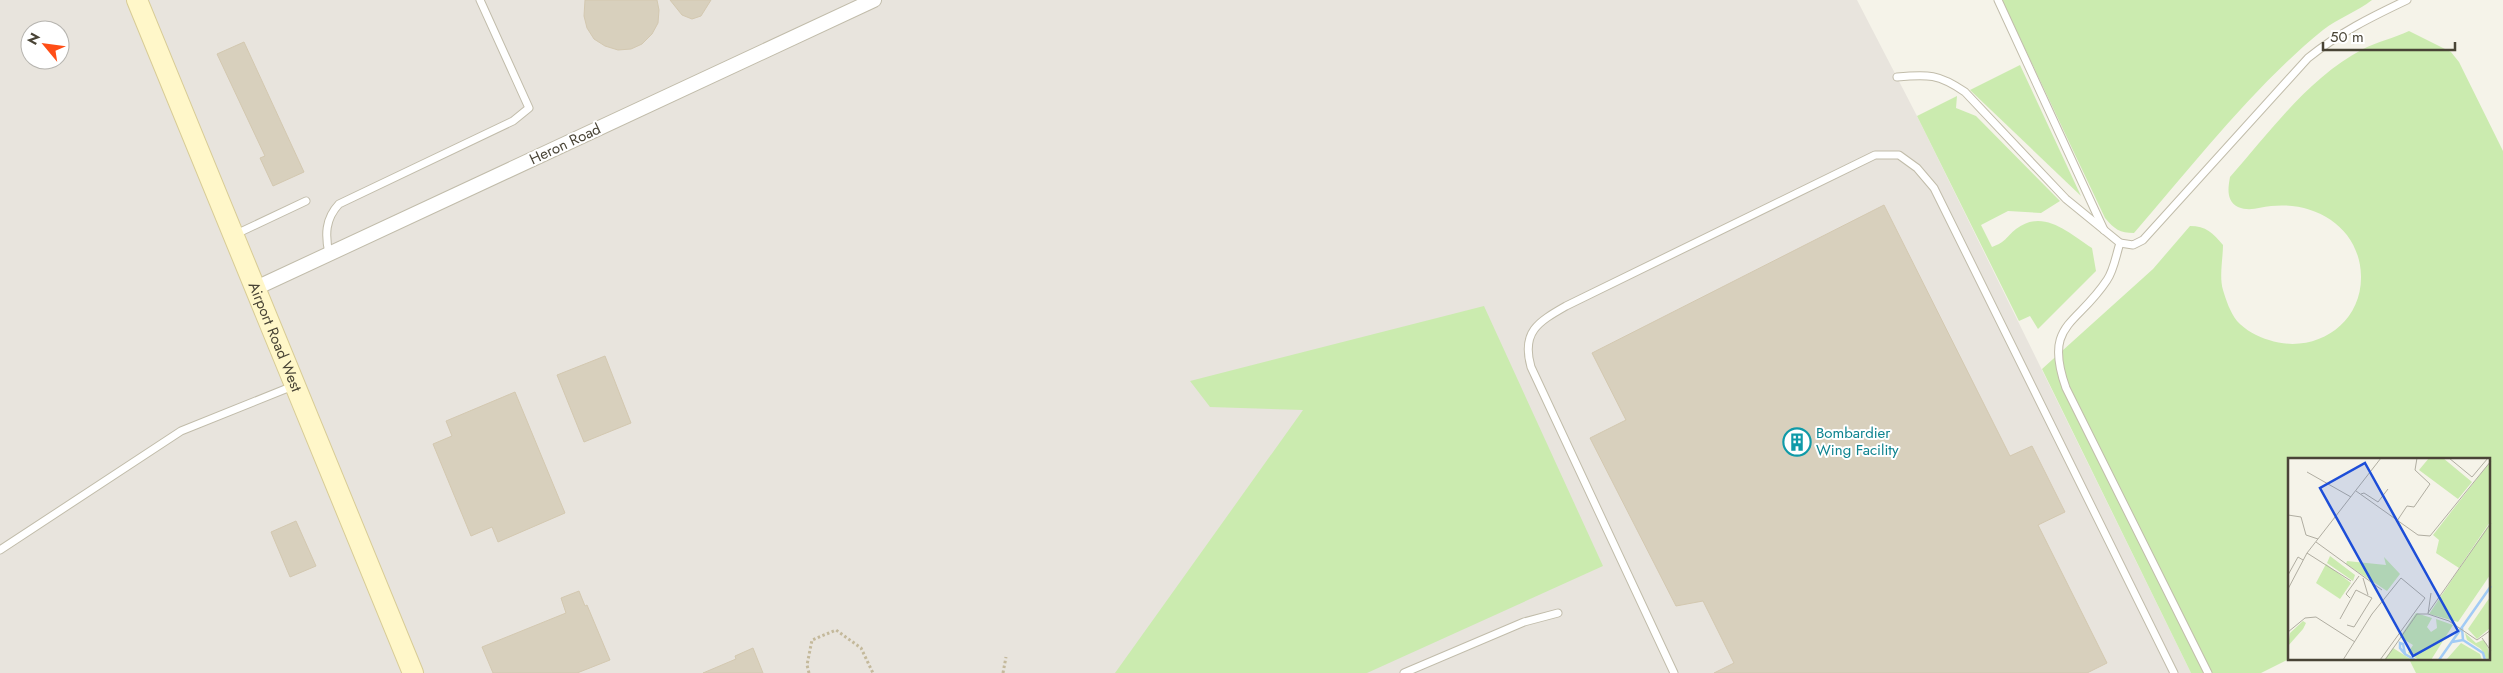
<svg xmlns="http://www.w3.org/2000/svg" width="2503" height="673" viewBox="0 0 2503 673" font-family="Jost,sans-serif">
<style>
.industrial{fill:#e8e4dd;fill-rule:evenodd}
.green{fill:#cbebaf}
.building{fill:#d8d0bd;stroke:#d3c8b0}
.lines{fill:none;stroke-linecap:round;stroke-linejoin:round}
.lane-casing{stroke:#c1bcaa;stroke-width:9}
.street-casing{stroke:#c1bcaa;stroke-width:16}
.secondary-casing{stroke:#d8cc96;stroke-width:22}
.path{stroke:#c4b99b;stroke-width:3;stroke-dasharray:2.5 2.5;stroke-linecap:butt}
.lane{stroke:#fff;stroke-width:7}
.street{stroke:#fff;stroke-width:14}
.secondary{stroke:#fff7c9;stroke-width:20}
.labels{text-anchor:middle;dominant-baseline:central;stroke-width:4;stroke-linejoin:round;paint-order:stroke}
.street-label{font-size:15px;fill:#494436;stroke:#fff}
.culture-label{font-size:15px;fill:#0d838f;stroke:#fff;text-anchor:start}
.inset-river{fill:none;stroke:#a2cbf5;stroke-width:2.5}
.inset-road{fill:none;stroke:#b0ada1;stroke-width:1}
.view{fill:#1d4ed8;fill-opacity:0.15;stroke:#1d4ed8;stroke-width:2.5}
.inset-edge{fill:none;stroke:#494436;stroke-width:2.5}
</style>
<rect width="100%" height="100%" fill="#f5f3e9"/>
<path class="industrial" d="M0 0H1857L1917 116 2191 673H0ZM30 30H60V60H30Z"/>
<g class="green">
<path d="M2002 0H2372C2357 12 2338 18 2323 30 2254 86 2193 165 2134 233 2120 233 2114 229 2105 218Z"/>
<path d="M2409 31 2451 52 2459 62 2503 151V673H2416L2409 659H2489V459H2289V659L2261 673H2191L2042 369 2153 269 2190 226C2206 226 2213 233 2223 245 2223 258 2219 277 2223 290 2226 300 2230 312 2237 321 2245 330 2258 337 2269 340 2314 355 2362 325 2361 276 2360 228 2316 201 2271 206 2260 207 2250 212 2238 207 2226 201 2228 188 2230 177 2270 132 2308 78 2363 49 2377 42 2394 38 2409 31Z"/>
<polygon points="2020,65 2081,196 1970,90"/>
<path d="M1957 96 1956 108 1976 116 2060 201 2041 213 2008 211 1981 225 1992 247C2006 242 2006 237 2016 229 2043 208 2069 233 2092 248L2096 271 2038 329 2030 316 2019 321 1917 116Z"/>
<polygon points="1484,306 1603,566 1367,673 1115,673 1303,410 1210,407 1190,381"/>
</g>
<g class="building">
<polygon points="585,0 657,0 659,10 658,23 652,34 642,44 631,49 618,50 605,46 594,39 587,28 584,16"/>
<polygon points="670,0 711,0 701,16 692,19 682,15"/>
<polygon points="244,42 304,172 273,186 260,158 265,156 217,54"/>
<polygon points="1884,205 2010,456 2032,446 2065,512 2038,525 2107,663 2087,673 1714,673 1734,663 1703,601 1676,606 1590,438 1626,420 1592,353"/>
<polygon points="605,356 631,423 584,442 557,375"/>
<polygon points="515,392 565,513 498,542 492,527 471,536 433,444 452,436 446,421"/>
<polygon points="296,521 316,566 290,577 271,532"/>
<polygon points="579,591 585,606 587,605 610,660 577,673 493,673 482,647 566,613 561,598"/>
<polygon points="753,648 763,673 703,673 736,659 735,656"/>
</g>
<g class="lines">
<g class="lane-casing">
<g id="lane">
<polyline points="1998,0 2104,230"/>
<path d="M1897 77C1928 74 1939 74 1965 92L2066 199 2120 243C2116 255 2114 270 2107 280 2077 326 2043 323 2066 388L2208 673"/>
<polyline points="234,235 306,201"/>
<path d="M2120 243 2133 245 2143 240 2308 58C2339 33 2371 17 2407 0"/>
<path d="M329 254C325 235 325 219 339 204L513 121 529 108 480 0"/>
<polyline points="0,550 181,431 293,386"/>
<polyline points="1404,673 1524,622 1558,613"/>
<path d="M1674 673 1531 367C1521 332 1538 322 1566 306L1875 155H1899L1917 168 1934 188 2174 673"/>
</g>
</g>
<g class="street-casing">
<polyline id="street" points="256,288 874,0"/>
</g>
<g class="secondary-casing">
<g id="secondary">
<path id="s1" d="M137 0 413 673"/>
</g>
</g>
<g class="path">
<polyline points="809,673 807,665 812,640 836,630 861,648 873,673"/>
<polyline points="1003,673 1006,657"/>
</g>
<use href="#lane" class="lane"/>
<use href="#street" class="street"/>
<use href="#secondary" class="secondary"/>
</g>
<defs>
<g id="building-ring" transform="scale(1.4375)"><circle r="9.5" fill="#fff" stroke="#0f9aa8" stroke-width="1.5"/><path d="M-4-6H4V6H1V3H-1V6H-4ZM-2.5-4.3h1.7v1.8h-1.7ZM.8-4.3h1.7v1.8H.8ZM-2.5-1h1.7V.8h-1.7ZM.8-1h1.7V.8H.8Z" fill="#0f9aa8"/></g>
</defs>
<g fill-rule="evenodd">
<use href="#building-ring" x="1797" y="442"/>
</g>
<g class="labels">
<g class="street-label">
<text transform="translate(565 144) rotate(-25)">Heron Road</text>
<text stroke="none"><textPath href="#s1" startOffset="364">Airport Road West</textPath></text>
</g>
<g class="culture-label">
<text x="1816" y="433">Bombardier<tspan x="1816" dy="17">Wing Facility</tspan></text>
</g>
</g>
<g transform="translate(2288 458)">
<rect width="202" height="202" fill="#f5f3e9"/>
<path d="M141 0H155L184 24 170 41 131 12ZM202 4V64L171 110 148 95 151 82 145 77ZM202 65V117L170 164 141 156ZM42 98 67 117 65 123 39 105ZM96 99 112 116 99 133 58 106 59 103 98 107ZM38 106 63 125 52 141 28 125ZM202 139V170L189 181 180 171ZM128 155 144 160 139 169 143 174 149 170 148 161 165 167 143 202H131L120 195 125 187 112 179ZM15 163 18 165 15 171 0 188 2 175ZM177 175 188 185 195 182 199 186 202 202H199L193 191 179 182ZM173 185 192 196 194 202H158ZM105 190 124 202H96Z" fill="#cbebaf"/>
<path class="inset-river" d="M175 182 195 195 197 202M164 184 175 182 174 170M117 196 115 186 112 185V190L117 196 127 202M151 202 203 128"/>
<path class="inset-road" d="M161 0 184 19 200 0M19 14 63 39M68 33 130 77 142 78 203 3M73 36 76 35 90 44 100 31M0 57 13 59 18 77 30 81M109 63 119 48 126 49 142 26 127 12 129 0M28 84 94 132M19 95 63 123M0 117 10 99 15 102M75 120 80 137M0 131 19 95 93 0M62 140 58 136 71 118M140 155 203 65M140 156 161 163 189 182 203 172M52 161 68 132 84 140 66 169 59 167M0 174 17 160 28 159 67 184M194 180 203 193M55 202 84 156 113 120 137 140 92 202M97 202 129 156H140L143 135"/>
<path class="view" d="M77 5 170 173 125 198 32 30Z"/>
<rect width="202" height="202" class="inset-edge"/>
</g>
<g transform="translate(45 45) rotate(299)"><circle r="24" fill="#ffffff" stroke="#b6b4af"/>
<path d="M0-4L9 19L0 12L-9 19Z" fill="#ff4e16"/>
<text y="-8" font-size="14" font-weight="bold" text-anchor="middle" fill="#494436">N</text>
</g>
<path d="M2323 42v8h132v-8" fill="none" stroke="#494436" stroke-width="2.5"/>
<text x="2330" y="42" font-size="15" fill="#494436" stroke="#ffffff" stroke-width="4" paint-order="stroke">50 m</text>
</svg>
